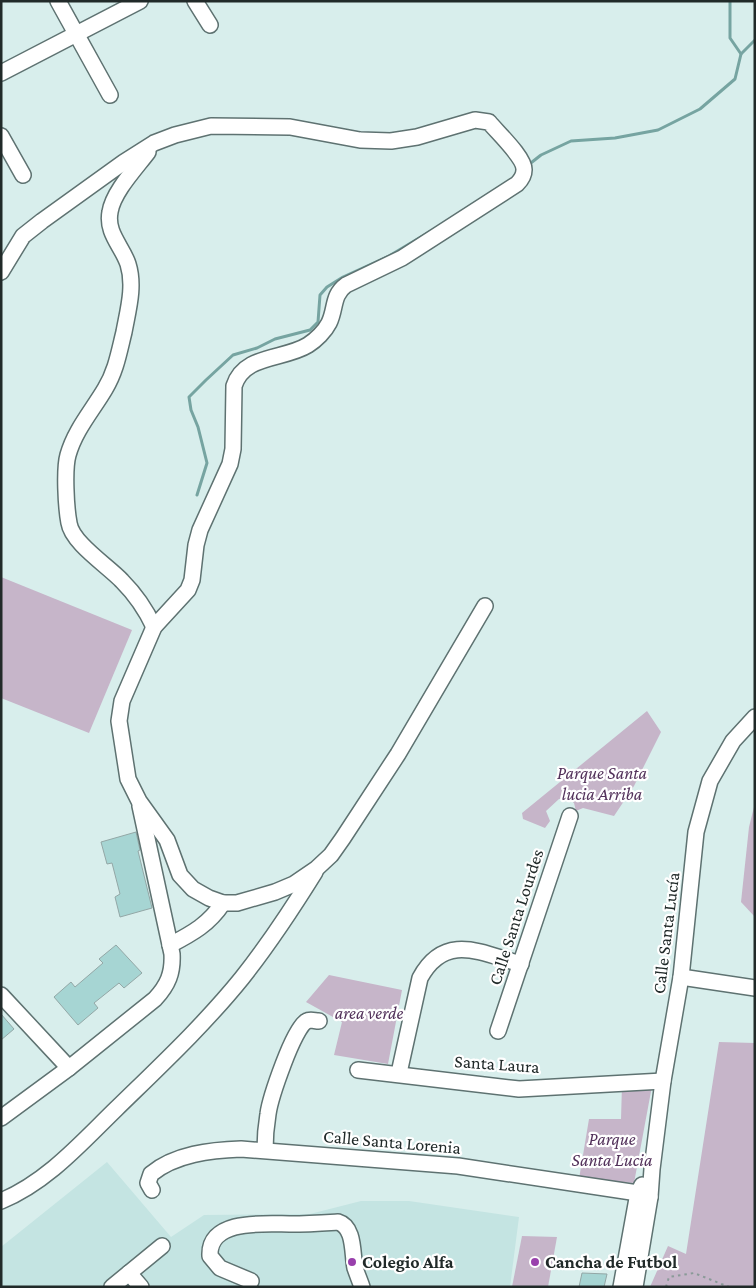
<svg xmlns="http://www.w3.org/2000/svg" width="756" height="1288" viewBox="0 0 756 1288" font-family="'Crimson Pro',serif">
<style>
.built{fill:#c4e4e2}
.green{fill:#c6b5c9}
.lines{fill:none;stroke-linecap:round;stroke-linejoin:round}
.stream{stroke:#76a4a1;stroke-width:3}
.building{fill:#a6d5d3;stroke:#93a7a6}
.minor-casing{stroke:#5e7271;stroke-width:18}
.path{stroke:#8a9a98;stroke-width:2;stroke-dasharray:2.5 4;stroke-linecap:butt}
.minor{stroke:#fff;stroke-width:15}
.poi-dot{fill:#9940ac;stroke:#fff;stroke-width:2}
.labels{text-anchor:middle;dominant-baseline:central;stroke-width:4.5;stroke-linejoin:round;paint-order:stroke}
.park-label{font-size:18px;font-style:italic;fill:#52315a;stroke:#fff}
.street-label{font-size:18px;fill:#212a29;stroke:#fff}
.poi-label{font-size:18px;font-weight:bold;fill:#212a29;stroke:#fff;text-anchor:start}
</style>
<rect width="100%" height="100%" fill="#d8eeec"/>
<polygon class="built" points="107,1162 171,1237 204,1215 310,1214 361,1201 409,1201 519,1217 510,1287 1,1287 1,1247"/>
<g class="green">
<polygon points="1,577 132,630 89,733 1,698"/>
<polygon points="647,711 661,732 634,786 614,816 583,808 576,811 574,803 568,798 559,799 546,811 550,821 545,828 523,819 522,813"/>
<polygon points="755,803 755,917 741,902 749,827"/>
<polygon points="329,975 402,990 388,1064 334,1055 342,1022 306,1002"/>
<polygon points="719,1042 755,1043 755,1287 650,1287 668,1246 686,1254"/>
<polygon points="622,1085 652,1086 634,1183 579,1179 589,1119 621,1119"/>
<polygon points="522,1236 557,1237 548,1287 512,1287"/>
</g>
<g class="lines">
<g class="stream">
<polyline points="730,1 730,38 741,54"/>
<polyline points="527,166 541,155 571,141 615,138 658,130 700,109 735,79 741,54 755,40"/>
<polyline points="197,495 207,463 198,427 191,410 189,397 206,380 233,355 257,348 275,339 310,330 318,322 320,295 327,287 343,277 389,256 431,231"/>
</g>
</g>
<g class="building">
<polygon points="136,832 140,850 138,851 152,908 120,917 115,897 120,894 112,863 107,864 101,842"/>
<polygon points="116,945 142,973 124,988 119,983 94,1003 98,1008 78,1025 54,997 71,982 75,987 103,963 99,959"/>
<polygon points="1,1014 14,1029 1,1040"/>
<polygon points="582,1273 607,1274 604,1287 579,1287"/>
</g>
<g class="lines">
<g class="minor-casing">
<g id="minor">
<polyline points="58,1 110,95"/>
<polyline points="195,1 210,25"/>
<polyline points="1,73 140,1"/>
<polyline points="1,136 23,175"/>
<path d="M148 152C136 168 113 192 110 212 106 233 122 246 128 264 135 286 128 310 124 332 119 352 116 371 105 389 92 411 75 430 68 455 64 469 66 507 69 523 72 543 108 566 122 581 135 594 146 610 154 627"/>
<path d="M1 272 23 236 42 221 124 162 154 143 175 135 211 126 290 127 360 140 391 141 417 137 475 120 489 122C497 132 525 158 524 170 524 176 521 180 517 184L402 258 346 285C332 295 336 309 329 323 325 331 316 340 308 345 284 360 244 354 234 386L233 449 230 464 200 530 196 545 192 580 188 590 154 627 122 701 119 721 128 779 139 801 167 840 180 875 193 889 209 898 223 903H237L275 892 294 884 316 869 331 855 343 838 398 754 485 606"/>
<path d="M170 945C193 933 209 924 223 903"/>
<polyline points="681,977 755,988"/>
<path d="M1 995 69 1068 155 999C168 985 173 973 172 954L140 806"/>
<polyline points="498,1031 570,816"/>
<polyline points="358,1070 519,1089 663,1081"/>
<path d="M399 1073 420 978C445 932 481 953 521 964"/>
<polyline points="1,1118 69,1068"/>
<path d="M265 1150C265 1138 266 1126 268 1114 270 1099 294 1026 307 1021 310 1019 315 1021 319 1021"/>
<path d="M152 1190 148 1183 151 1174C175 1154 211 1150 241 1149L458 1166 638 1193 650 1197"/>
<path d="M1 1201C47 1182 81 1143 116 1109 159 1067 204 1025 242 978 269 944 292 909 315 872"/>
<polyline points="129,1273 141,1287"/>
<path d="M251 1281 220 1268 210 1256C208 1218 266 1224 291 1224 307 1224 322 1223 338 1222 355 1227 352 1254 355 1268 357 1274 360 1281 362 1287"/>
<polyline points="112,1287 162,1246"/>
<polyline points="621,1287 638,1193 642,1185"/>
<polyline points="635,1287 650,1197 652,1169 663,1081 681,977 696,832 710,781 733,741 755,717"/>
</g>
</g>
<polyline class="path" points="666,1287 669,1277 694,1273 729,1287"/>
<use href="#minor" class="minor"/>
</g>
<g class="poi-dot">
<circle cx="352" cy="1262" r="5"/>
<circle cx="535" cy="1262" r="5"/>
</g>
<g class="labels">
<g class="park-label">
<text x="602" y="773">Parque Santa<tspan x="602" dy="21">lucia Arriba</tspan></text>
<text x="369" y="1013">area verde</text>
<text x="612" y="1139">Parque<tspan x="612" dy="21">Santa Lucia</tspan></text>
</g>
<g class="street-label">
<text transform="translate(516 917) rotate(-72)">Calle Santa Lourdes</text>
<text transform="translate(666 933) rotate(-83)">Calle Santa Lucía</text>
<text transform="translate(497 1064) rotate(4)">Santa Laura</text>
<text transform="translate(392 1142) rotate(5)">Calle Santa Lorenia</text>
</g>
<g class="poi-label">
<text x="362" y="1262">Colegio Alfa</text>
<text x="545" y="1262">Cancha de Futbol</text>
</g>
</g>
<rect width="756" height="1288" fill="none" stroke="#212a29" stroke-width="5"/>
</svg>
